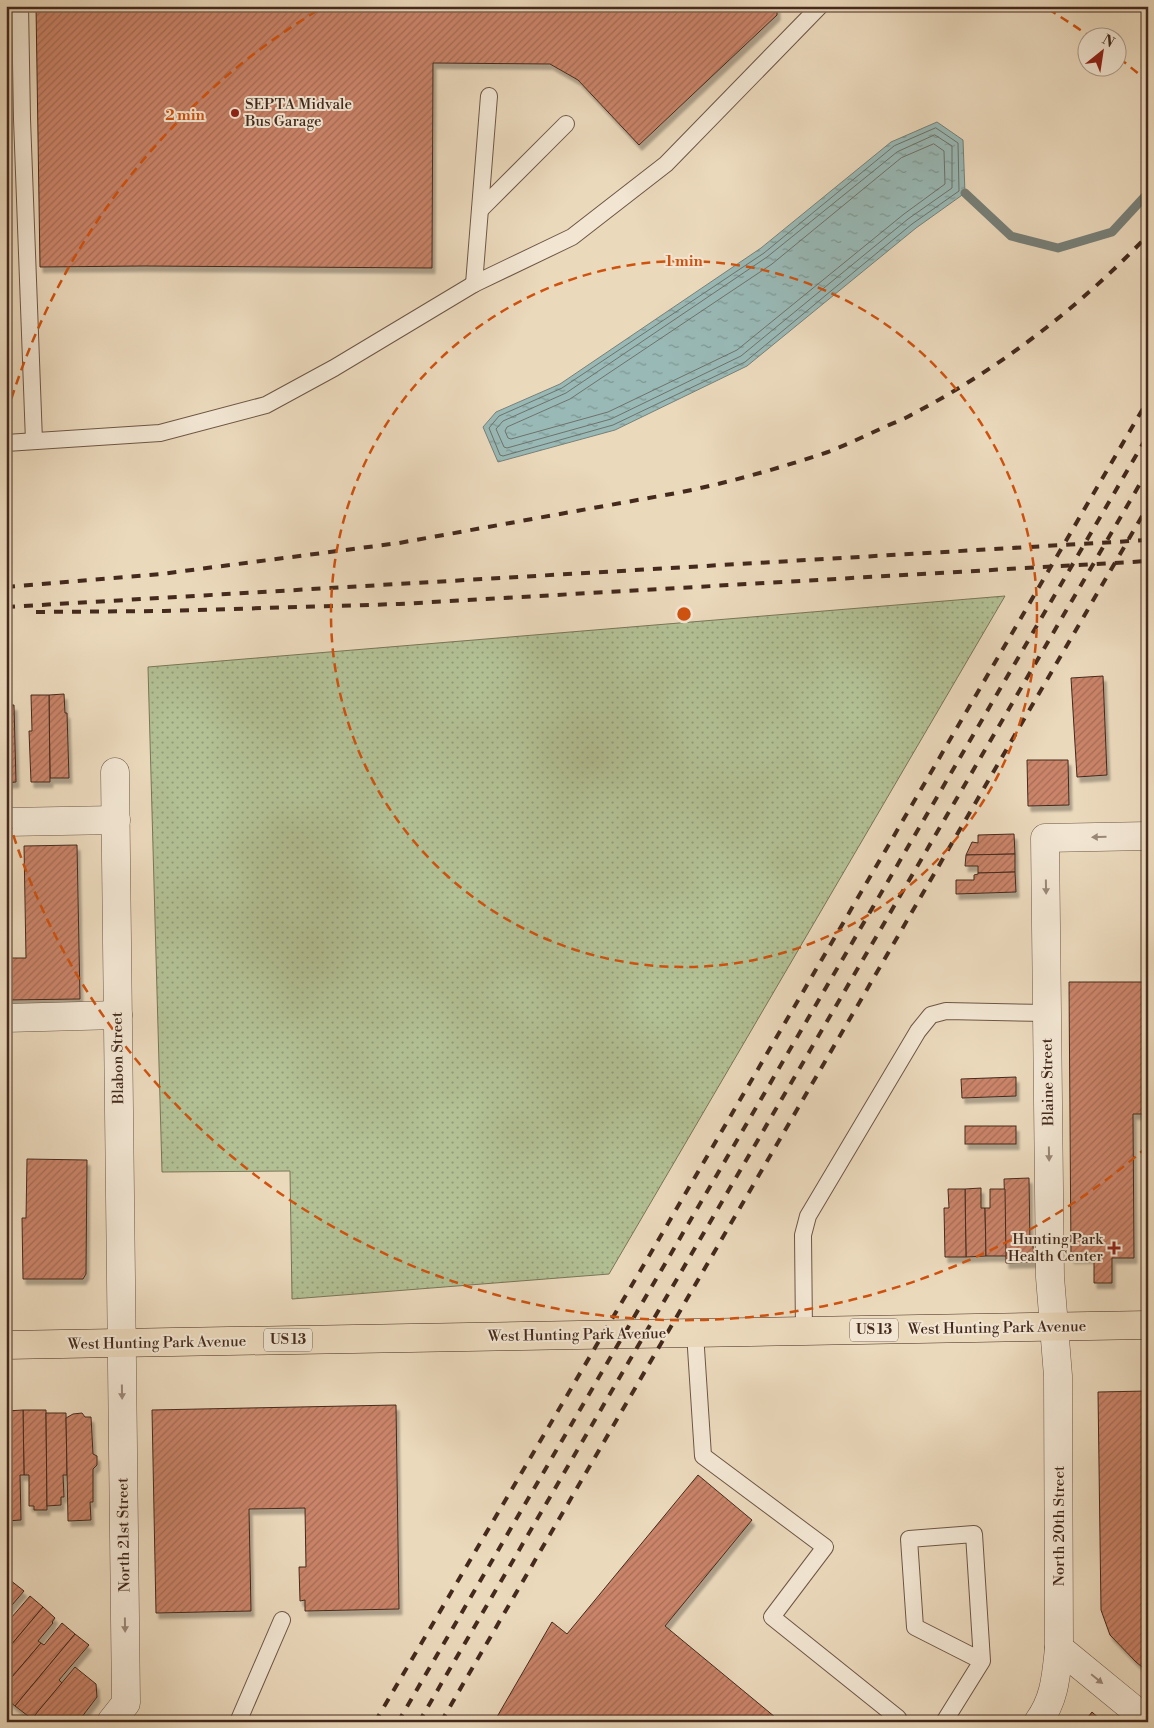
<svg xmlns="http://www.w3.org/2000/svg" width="1154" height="1728" viewBox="0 0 1154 1728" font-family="'Libre Bodoni',serif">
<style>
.green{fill:url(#green-dots);stroke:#7b7558}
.water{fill:url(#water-ripples);stroke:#778079}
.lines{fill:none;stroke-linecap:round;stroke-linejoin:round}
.shore{stroke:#6e726a;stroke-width:1}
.stream{stroke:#778079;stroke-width:9}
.building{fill:url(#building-hatch);stroke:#442a1d;filter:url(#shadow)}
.lane-casing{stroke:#6e5645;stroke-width:18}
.street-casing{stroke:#6e5645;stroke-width:29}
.primary-casing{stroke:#442a1d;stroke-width:29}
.lane{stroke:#f2e6d3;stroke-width:16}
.street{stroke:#f2e6d3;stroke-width:28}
.primary{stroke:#ebd9bc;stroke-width:28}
.rail{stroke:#442a1d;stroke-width:4;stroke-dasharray:9 9;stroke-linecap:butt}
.oneway{fill:#9b8878}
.ring{fill:none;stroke:#cf520f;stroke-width:2.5;stroke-dasharray:9 6}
.poi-dot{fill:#8f2418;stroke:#f2e6d3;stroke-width:2}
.labels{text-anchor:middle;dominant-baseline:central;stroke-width:4;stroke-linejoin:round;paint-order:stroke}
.shield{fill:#f2e6d3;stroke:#786254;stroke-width:1}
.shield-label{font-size:14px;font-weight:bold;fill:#442a1d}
.poi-label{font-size:15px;fill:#442a1d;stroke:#f2e6d3;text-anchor:start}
.street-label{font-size:15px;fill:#442a1d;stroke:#f2e6d3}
.centre{fill:#cf520f;stroke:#f2e6d3;stroke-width:2.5}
.ring-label{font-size:15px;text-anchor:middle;font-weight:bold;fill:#cf520f;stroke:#f2e6d3;stroke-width:4;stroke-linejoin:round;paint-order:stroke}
</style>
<defs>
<pattern id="green-dots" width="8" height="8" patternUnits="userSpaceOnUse" patternTransform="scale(1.25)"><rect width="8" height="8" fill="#b2c094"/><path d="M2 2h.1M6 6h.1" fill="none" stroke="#929c78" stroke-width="1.8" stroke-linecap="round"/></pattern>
<pattern id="water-ripples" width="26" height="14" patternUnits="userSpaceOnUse" patternTransform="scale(1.25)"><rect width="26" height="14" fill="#99b9b6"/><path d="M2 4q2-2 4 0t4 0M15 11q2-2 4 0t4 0" fill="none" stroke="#7e9793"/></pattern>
<pattern id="building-hatch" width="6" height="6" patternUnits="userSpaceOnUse" patternTransform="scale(1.25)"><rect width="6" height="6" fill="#ca8469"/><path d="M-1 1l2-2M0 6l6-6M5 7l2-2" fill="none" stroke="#a66c56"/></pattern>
<filter id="shadow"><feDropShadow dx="3" dy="5.5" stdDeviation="1" flood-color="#0004"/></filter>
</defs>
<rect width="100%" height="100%" fill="#ebd9bc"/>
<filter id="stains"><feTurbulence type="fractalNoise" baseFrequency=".004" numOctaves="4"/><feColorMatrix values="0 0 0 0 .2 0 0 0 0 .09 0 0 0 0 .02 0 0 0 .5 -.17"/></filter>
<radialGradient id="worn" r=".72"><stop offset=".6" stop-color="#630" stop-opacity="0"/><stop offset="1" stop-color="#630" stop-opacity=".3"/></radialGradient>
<polygon class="green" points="1005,596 609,1274 292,1299 290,1171 162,1172 148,667"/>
<polygon class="water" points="937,122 963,140 965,193 916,228 747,366 615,430 498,462 483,427 496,412 560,384 761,248 891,142"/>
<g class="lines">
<g class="shore">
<polygon points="936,128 958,143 959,191 912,224 745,362 613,425 503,456 500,455 489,428 499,416 562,388 764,253 894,146"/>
<polygon points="935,135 952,146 952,188 908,219 741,356 611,419 507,448 504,447 496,429 503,421 566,393 767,257 897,152"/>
<polygon points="934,144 944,151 945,184 904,214 737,350 608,412 511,439 508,438 505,431 507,427 570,399 772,264 901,158"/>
</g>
<polyline class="stream" points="965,193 1011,236 1058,248 1112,232 1148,193"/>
</g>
<g class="building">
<polygon points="36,6 777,6 777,15 639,145 578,80 550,64 433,63 432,268 144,266 40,267"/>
<polygon points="1103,676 1107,775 1077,777 1071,678"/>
<polygon points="64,694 65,713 67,713 69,778 50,778 49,695"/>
<polygon points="31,695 49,695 50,782 31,782 29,731 32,731"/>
<polygon points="6,705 14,705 16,782 6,783"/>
<polygon points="1027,760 1068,760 1069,805 1028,806"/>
<polygon points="1014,834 1015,854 966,855 972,842 978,843 978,835"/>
<polygon points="77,845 80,999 6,1000 6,958 26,958 24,846"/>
<polygon points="1015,854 1015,872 978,873 978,866 965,866 966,855"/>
<polygon points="1015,872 1016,892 956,894 956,880 974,880 974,875 978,874 978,873"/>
<polygon points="1069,982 1148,982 1148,1114 1133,1114 1134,1258 1112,1258 1112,1283 1094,1283 1094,1258 1071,1258"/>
<polygon points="1016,1077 1016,1096 962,1098 961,1079"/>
<rect x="965" y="1126" width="51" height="18"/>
<polygon points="27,1159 87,1160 86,1274 83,1279 23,1279 22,1218 26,1218"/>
<polygon points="1029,1178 1030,1245 1033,1245 1034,1262 1006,1263 1004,1179"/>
<polygon points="981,1188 981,1208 985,1208 986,1256 966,1257 965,1189"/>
<polygon points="948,1189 965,1189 966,1257 945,1257 944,1208 949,1208"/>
<polygon points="990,1189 1005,1189 1006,1256 986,1256 985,1208 990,1208"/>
<polygon points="1148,1391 1148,1672 1136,1662 1110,1635 1101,1610 1098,1392"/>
<polygon points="396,1405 399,1609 305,1611 305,1600 300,1601 299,1567 306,1567 305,1508 249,1509 251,1611 156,1613 152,1410"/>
<polygon points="23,1410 46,1410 47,1510 34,1510 34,1506 29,1506 29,1475 24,1475"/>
<polygon points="23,1410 24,1475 20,1475 21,1520 6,1521 6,1411"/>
<polygon points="46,1413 66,1413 67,1475 63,1475 64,1497 61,1497 61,1505 47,1506"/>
<polygon points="82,1413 85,1417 91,1417 93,1454 97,1456 97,1465 93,1469 93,1502 90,1502 91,1520 68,1521 66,1418 73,1414"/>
<polygon points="698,1475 752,1520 665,1626 781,1722 494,1722 552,1622 567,1634"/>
<polygon points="10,1580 24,1591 6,1612 6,1584"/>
<polygon points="30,1596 43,1607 6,1651 6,1618 8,1616 11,1618"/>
<polygon points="43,1607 55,1618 52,1622 53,1623 38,1641 41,1643 6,1684 6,1651"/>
<polygon points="62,1623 75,1634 15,1706 6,1699 6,1684 41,1643 44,1645"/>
<polygon points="75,1634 89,1645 59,1680 62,1683 32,1719 15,1706"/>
<polygon points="75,1667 96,1684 97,1697 78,1722 36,1722 35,1715"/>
<polygon points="1092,1712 1103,1722 1084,1722"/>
</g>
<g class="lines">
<g class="lane-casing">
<g id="lane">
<polyline points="20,6 22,119 34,441"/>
<polyline points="489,96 474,284 572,237 666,164 820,6"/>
<polyline points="480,210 566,124"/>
<polyline points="6,443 160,433 266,405 334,368 474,284"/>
<polyline points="804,1331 803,1235 808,1216 918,1031 931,1015 946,1011 1047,1013"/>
<polyline points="695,1333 703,1456 825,1547 772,1617 898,1718"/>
<polyline points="238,1722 282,1620"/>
<polyline points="944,1722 982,1661 974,1534 909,1539 915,1627 982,1661"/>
</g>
</g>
<g class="street-casing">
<g id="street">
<polyline points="6,822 116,820"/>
<polyline points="6,1018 118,1015"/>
<polyline points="1059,1648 1148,1721"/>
<polyline points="111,1722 126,1703 115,772"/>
<path d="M1038 1722C1055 1699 1056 1676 1059 1648L1058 1376 1050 1277 1045 838 1148 836"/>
</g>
</g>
<g class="primary-casing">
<polyline id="primary" points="6,1345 1148,1325"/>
</g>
<use href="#lane" class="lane"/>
<use href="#street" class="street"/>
<use href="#primary" class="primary"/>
<g class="rail">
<path d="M6 587 161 574 399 543 682 492C731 482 780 468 828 452 846 445 863 437 880 429 890 424 901 421 911 415 999 369 1080 307 1148 235"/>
<polyline points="6,607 1148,540"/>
<polyline points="36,612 164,611 399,604 1148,561"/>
<polyline points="375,1722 649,1256 1148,400"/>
<polyline points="398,1722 1148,435"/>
<polyline points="419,1722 1148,470"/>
<polyline points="441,1722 1148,506"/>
</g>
</g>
<defs><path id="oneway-solid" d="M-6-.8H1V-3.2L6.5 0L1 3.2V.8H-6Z" transform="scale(1.25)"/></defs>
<g class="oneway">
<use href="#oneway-solid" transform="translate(1099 837) rotate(179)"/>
<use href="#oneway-solid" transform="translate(1046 887) rotate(89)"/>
<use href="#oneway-solid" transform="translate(1049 1154) rotate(89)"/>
<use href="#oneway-solid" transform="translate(122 1392) rotate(89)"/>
<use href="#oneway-solid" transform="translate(125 1625) rotate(89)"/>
<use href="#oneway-solid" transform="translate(1097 1679) rotate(39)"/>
</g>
<g class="ring">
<circle cx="684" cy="614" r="353"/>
<path d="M1147 1147A706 706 0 0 1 7 815M7 413A706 706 0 0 1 320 9M1048 9A706 706 0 0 1 1089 36M1119 58A706 706 0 0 1 1147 81"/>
</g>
<g class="poi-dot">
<circle cx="235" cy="113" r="5"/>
<path d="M1111.5 1240.5h5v5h5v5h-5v5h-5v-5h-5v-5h5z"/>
</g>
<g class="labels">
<g class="shield">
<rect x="850" y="1318.5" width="48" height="23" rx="4"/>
<rect x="264" y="1328.5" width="48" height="23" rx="4"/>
</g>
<g class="shield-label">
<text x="874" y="1330">US 13</text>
<text x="288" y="1340">US 13</text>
</g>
<g class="poi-label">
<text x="245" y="104">SEPTA Midvale<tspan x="245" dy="17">Bus Garage</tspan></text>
<text x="1103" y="1239" text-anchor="end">Hunting Park<tspan x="1103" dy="17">Health Center</tspan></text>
</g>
<g class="street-label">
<text transform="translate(118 1058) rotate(-91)">Blabon Street</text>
<text transform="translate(1048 1082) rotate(-91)">Blaine Street</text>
<text transform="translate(997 1328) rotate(-1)">West Hunting Park Avenue</text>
<text transform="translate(577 1335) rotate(-1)">West Hunting Park Avenue</text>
<text transform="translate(157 1343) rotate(-1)">West Hunting Park Avenue</text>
<text transform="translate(1059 1526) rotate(-90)">North 20th Street</text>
<text transform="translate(124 1535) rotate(-91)">North 21st Street</text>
</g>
</g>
<circle cx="684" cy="614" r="8" class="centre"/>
<g class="ring-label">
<text x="185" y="120">2 min</text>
<text x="684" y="266">1 min</text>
</g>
<rect width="1154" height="1728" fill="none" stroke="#ebd9bc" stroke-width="25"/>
<rect x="8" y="8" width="1139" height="1713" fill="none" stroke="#442a1d" stroke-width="2.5"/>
<rect x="12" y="12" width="1129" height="1703" fill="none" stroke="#442a1d"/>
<g transform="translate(1102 52) rotate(30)"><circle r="24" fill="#f2e6d3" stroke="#ac9b8a"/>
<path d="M0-4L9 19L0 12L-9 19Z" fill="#8f2418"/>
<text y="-8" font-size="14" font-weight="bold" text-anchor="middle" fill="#442a1d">N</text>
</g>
<rect width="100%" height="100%" filter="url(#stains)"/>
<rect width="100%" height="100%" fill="url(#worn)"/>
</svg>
